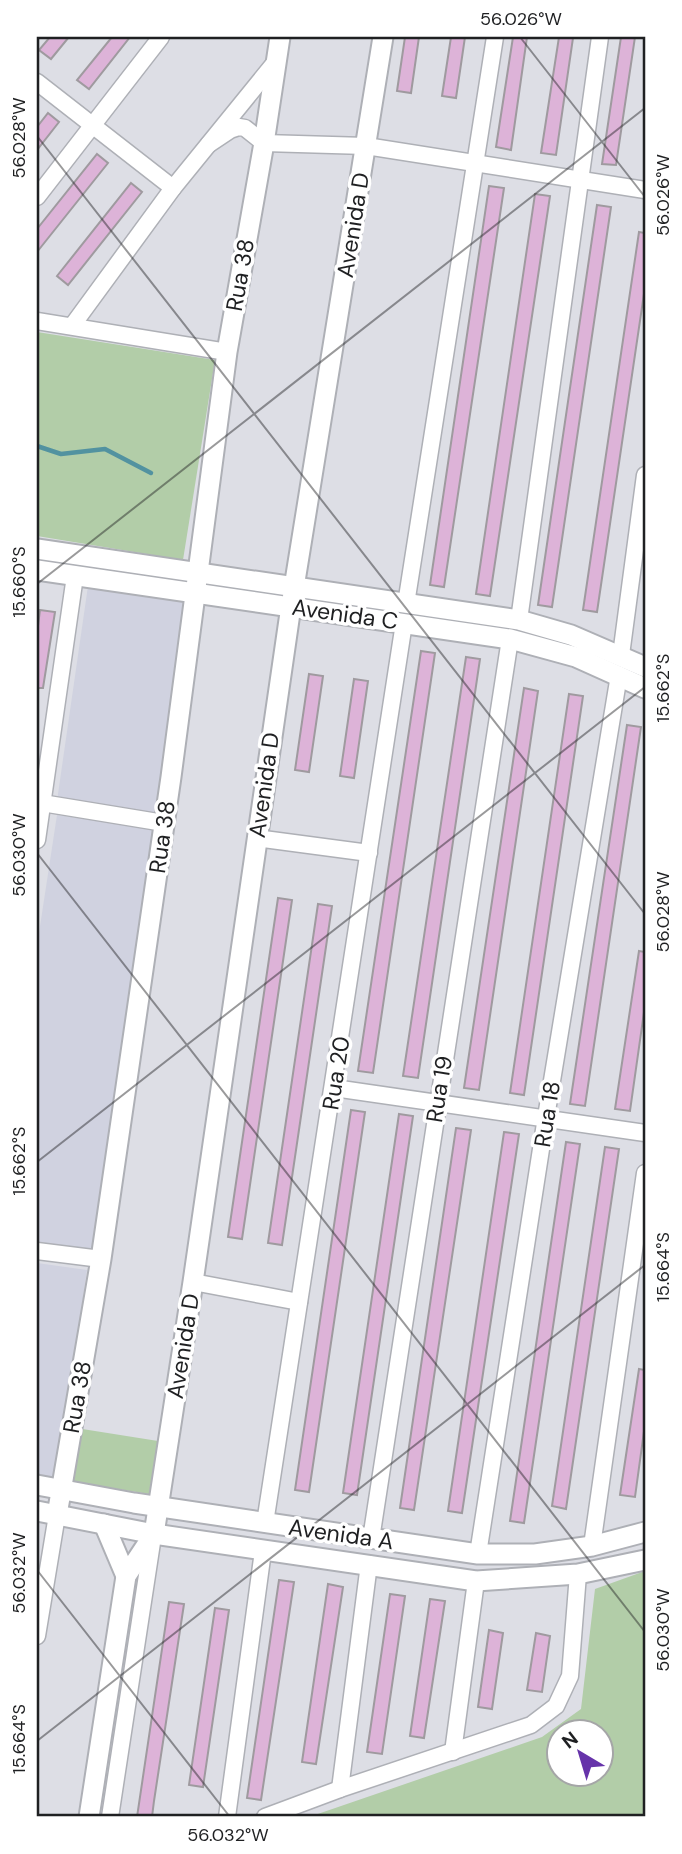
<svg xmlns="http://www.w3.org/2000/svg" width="682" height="1854" viewBox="0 0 682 1854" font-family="'DM Sans',sans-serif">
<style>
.built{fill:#d0d2e0}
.green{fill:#b2cda8;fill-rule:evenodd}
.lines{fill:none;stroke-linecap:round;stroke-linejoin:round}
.stream{stroke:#5292a0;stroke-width:4.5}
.building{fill:#ddb3d8;stroke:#9f9a9f;stroke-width:2}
.minor-casing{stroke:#aeb0b6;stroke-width:19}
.tertiary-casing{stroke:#aeb0b6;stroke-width:23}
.minor{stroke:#fff;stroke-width:16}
.tertiary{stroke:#fff;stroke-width:19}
.ticks{fill:none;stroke:#1f2022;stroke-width:2;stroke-opacity:0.45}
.labels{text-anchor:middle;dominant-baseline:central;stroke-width:7;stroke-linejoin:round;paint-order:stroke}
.street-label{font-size:23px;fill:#1f2022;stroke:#fff}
.neatline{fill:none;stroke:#1f2022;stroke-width:2.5}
.ticks-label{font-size:18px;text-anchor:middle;fill:#1f2022}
</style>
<rect width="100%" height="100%" fill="#dddee5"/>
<g class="built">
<polygon points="88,586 188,600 157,815 57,801"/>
<polygon points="57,815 156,829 92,1249 37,1242 37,946"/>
<polygon points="37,1263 87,1270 56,1485 37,1482"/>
</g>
<g class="green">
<polygon points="37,332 215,360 183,560 37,536"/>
<polygon points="76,1428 158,1441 149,1494 68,1481"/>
<path d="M645 1571V1817H309L542 1737 581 1709 595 1589ZM560 1731H602V1773H560Z"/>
</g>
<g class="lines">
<polyline class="stream" points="37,446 61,454 105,449 151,473"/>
</g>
<g class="building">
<polygon points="50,37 69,37 51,59 39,50"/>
<polygon points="112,37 130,37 89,89 77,80"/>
<polygon points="405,37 419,37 411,93 397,91"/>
<polygon points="451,37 465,37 456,98 442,96"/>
<polygon points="513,37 527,37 511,150 496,147"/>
<polygon points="559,37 573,38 556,155 541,153"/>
<polygon points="621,37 635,37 616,165 602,164"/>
<polygon points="48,113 59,122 37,150 37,127"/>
<polygon points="97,154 108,163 37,252 37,229"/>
<polygon points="131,183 142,192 68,285 57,276"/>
<polygon points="489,186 504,188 444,587 430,585"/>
<polygon points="535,194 550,196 490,596 476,594"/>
<polygon points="597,205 611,207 552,607 538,605"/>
<polygon points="639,232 645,233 645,287 597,612 583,610"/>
<polygon points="40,610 55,612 43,688 37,688 37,634"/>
<polygon points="421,651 435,653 373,1073 358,1071"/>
<polygon points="466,657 480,659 418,1078 403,1076"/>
<polygon points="309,674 323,676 309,772 295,770"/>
<polygon points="354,679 368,681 354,778 340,776"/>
<polygon points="524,688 538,691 479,1090 464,1088"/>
<polygon points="569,694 583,696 524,1095 510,1093"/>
<polygon points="627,725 641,727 585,1106 570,1104"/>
<polygon points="278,898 292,900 242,1239 228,1237"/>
<polygon points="318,904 332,906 282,1245 268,1243"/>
<polygon points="639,951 645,952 645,1005 630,1111 615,1109"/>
<polygon points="351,1110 365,1112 309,1492 295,1490"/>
<polygon points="399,1114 413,1116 357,1495 343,1493"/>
<polygon points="456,1128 471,1130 414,1510 400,1508"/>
<polygon points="504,1132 519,1134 462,1513 448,1511"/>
<polygon points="566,1142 580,1144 524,1523 510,1521"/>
<polygon points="605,1147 619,1149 566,1509 552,1506"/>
<polygon points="639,1369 645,1370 645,1424 635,1497 620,1495"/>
<polygon points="279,1580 294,1582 261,1800 247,1798"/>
<polygon points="328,1584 343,1587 316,1764 302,1762"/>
<polygon points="390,1594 405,1596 382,1754 367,1752"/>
<polygon points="430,1599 445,1601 424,1738 410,1736"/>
<polygon points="169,1602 184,1604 154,1801 152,1817 137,1817"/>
<polygon points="215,1608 229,1610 203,1787 189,1785"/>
<polygon points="489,1630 503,1633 492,1709 478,1707"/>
<polygon points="536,1633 550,1636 542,1692 527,1690"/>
</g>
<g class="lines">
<g class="minor-casing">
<g id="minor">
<polyline points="37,82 173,188"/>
<polyline points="209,144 230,130 239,127 245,128 264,143 366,146 645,190"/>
<polyline points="37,197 161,37"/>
<polyline points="37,321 227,352"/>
<polyline points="72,326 173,188 277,60"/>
<polyline points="406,604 495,37"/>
<polyline points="519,620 600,37"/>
<polyline points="621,655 645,475"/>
<polyline points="42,803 164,823"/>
<polyline points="256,838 369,853"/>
<polyline points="37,840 75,576"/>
<polyline points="334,1088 645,1133"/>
<polyline points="37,1251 101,1259"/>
<polyline points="193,1282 299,1302"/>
<polyline points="265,1523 404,623"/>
<polyline points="371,1539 510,639"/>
<polyline points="592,1546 645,1173"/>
<polyline points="478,1554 546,1117 619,675"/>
<polyline points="37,1636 57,1515"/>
<polyline points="453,1752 476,1581"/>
<polyline points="340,1789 369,1564"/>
<polyline points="110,1817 153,1536"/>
<polyline points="227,1817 263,1551"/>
<polyline points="265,1817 340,1789 531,1725 556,1706 570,1676 578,1574"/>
</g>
</g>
<g class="tertiary-casing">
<g id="tertiary">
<polyline points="37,549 519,620 571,635 645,667"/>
<polyline points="37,570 510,639 576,657 645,688"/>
<polyline points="37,1485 134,1503 478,1554 535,1554 592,1546 645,1532"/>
<polyline points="37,1511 154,1534 476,1581 578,1574 645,1560"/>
<polyline points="57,1515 101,1259 171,777 227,352 264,143 280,37"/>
<polyline points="104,1524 126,1576"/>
<polyline points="89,1817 126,1576 154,1534 193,1282 291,606 383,37"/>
</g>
</g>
<use href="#minor" class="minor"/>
<use href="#tertiary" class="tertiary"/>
</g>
<path class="ticks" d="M520 37 645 197M37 136 645 914M37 584 645 108M37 853 645 1632M37 1162 645 687M37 1570 230 1817M37 1741 645 1265"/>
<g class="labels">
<g class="street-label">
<text transform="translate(353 225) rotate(-81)">Avenida D</text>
<text transform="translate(240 275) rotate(-80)">Rua 38</text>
<text transform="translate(345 614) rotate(8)">Avenida C</text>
<text transform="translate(264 785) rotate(-82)">Avenida D</text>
<text transform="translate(162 837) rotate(-82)">Rua 38</text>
<text transform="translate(336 1073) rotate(-81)">Rua 20</text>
<text transform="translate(439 1089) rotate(-81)">Rua 19</text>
<text transform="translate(547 1114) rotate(-81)">Rua 18</text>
<text transform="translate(183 1346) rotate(-81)">Avenida D</text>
<text transform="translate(77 1397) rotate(-80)">Rua 38</text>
<text transform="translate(341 1534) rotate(8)">Avenida A</text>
</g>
</g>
<rect width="682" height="1854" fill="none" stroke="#ffffff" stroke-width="77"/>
<g transform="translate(580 1753) rotate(322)"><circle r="33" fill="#ffffff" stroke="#a5a6a7" stroke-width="2"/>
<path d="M0-5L12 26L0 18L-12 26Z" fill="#6633aa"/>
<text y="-10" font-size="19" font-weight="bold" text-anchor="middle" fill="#1f2022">N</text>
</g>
<rect x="38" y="38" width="606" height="1777" class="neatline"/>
<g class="ticks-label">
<text x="521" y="25">56.026°W</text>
<text transform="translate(19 138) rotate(-90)" y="6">56.028°W</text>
<text transform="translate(663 195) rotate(-90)" y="6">56.026°W</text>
<text transform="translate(19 582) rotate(-90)" y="6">15.660°S</text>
<text transform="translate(663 688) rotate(-90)" y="6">15.662°S</text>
<text transform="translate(19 855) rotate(-90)" y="6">56.030°W</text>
<text transform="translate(663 912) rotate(-90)" y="6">56.028°W</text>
<text transform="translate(19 1161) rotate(-90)" y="6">15.662°S</text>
<text transform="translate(663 1267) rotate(-90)" y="6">15.664°S</text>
<text transform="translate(19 1573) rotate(-90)" y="6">56.032°W</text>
<text transform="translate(663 1630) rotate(-90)" y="6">56.030°W</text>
<text transform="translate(19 1739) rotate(-90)" y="6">15.664°S</text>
<text x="228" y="1841">56.032°W</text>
</g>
</svg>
